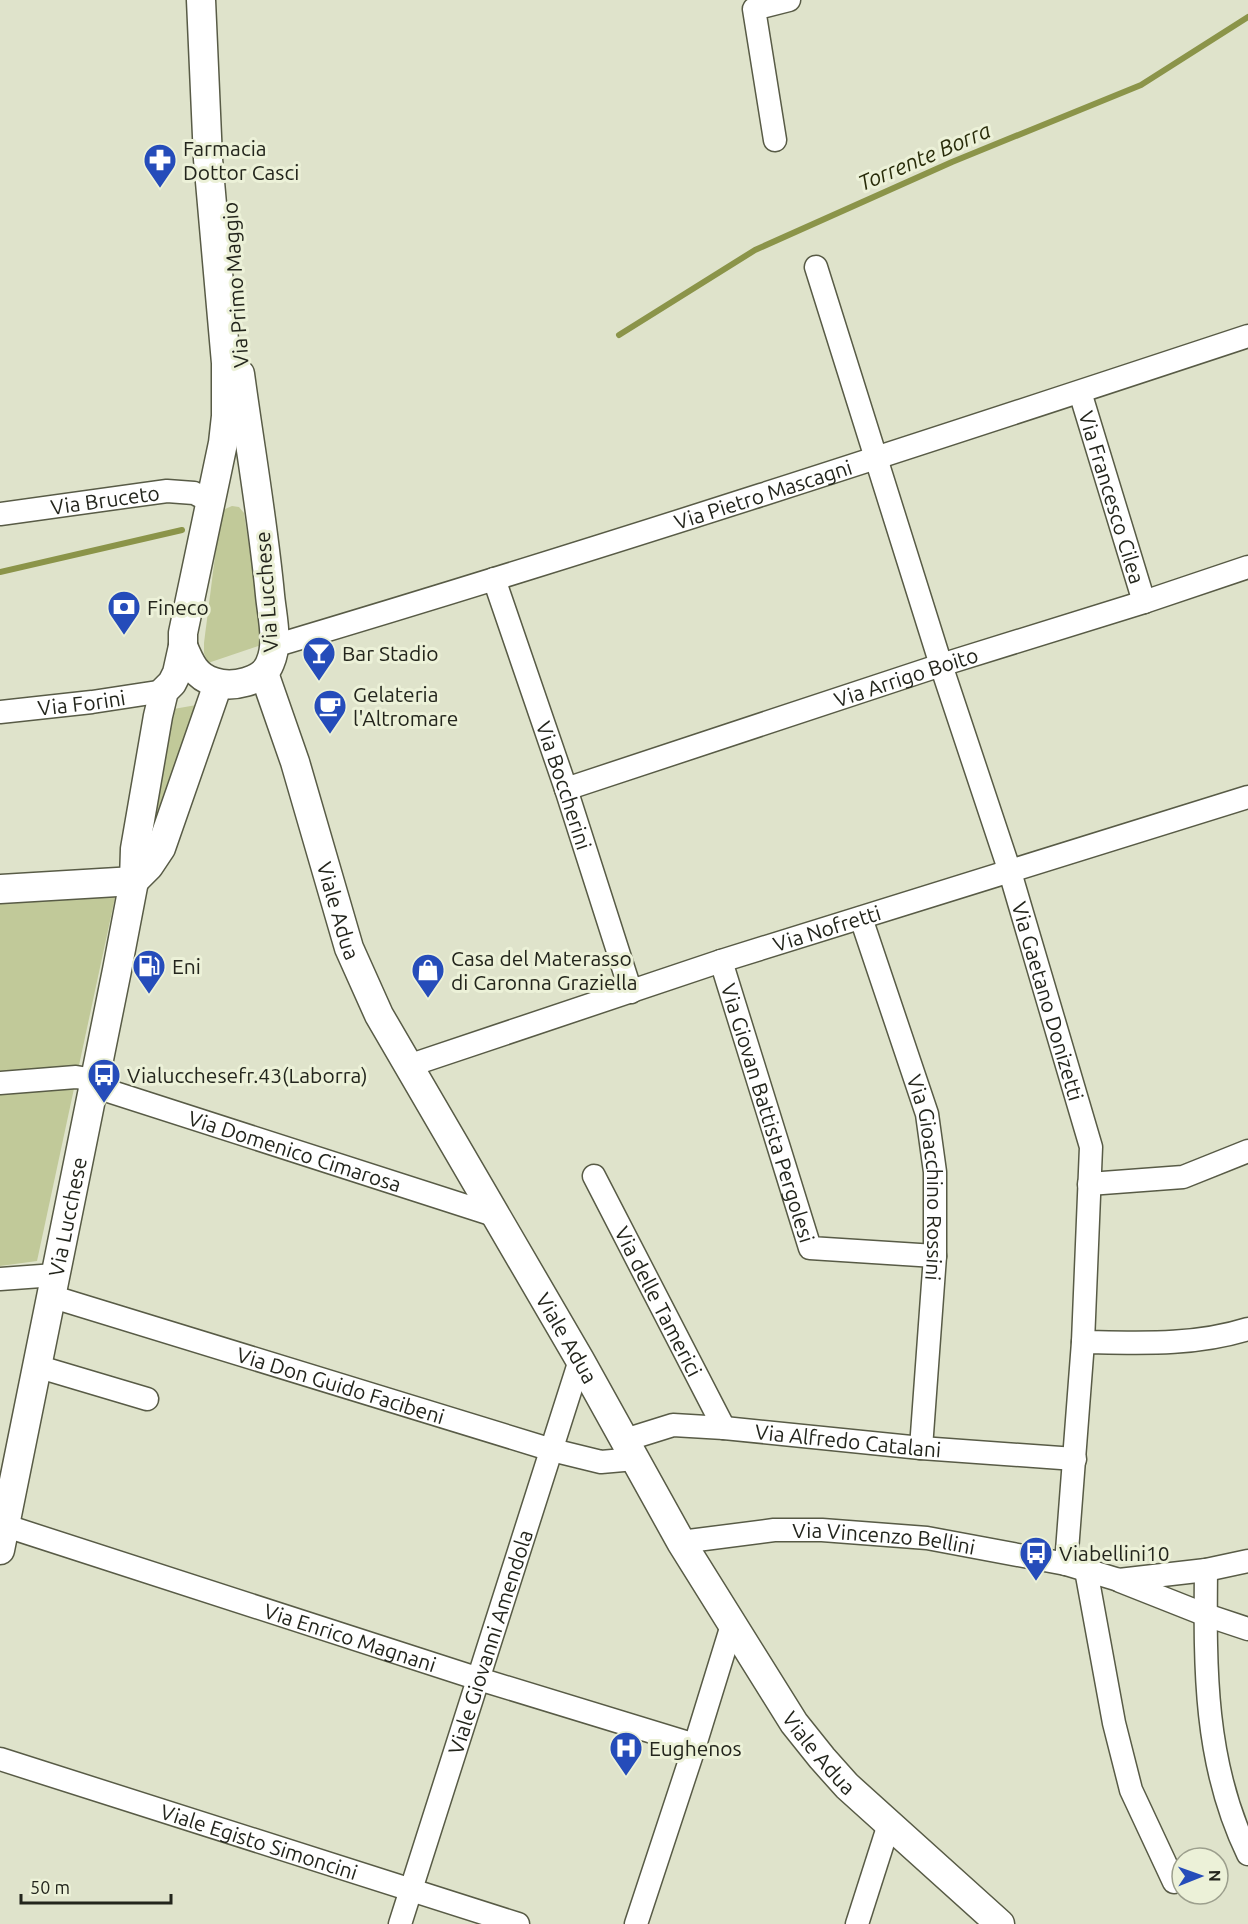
<svg xmlns="http://www.w3.org/2000/svg" width="1248" height="1924" viewBox="0 0 1248 1924" font-family="Ubuntu,sans-serif">
<style>
.green{fill:#c1c999}
.lines{fill:none;stroke-linecap:round;stroke-linejoin:round}
.stream{stroke:#8b9449;stroke-width:6}
.minor-casing{stroke:#585b46;stroke-width:25}
.major-casing{stroke:#585b46;stroke-width:31}
.minor{stroke:#fff;stroke-width:22}
.major{stroke:#fff;stroke-width:28}
.labels{text-anchor:middle;dominant-baseline:central;stroke-width:6;stroke-linejoin:round;paint-order:stroke}
.poi-label{font-size:21px;fill:#23251c;stroke:#ecf1d8;text-anchor:start}
.street-label{font-size:21px;fill:#23251c;stroke:#ecf1d8}
.water-label{font-size:22px;font-style:italic;fill:#292c0a;stroke:#ecf1d8}
</style>
<rect width="100%" height="100%" fill="#dfe3cb"/>
<g class="green">
<polygon points="232,506 239,507 244,513 264,644 208,663 204,653 204,643 220,517 225,509"/>
<polygon points="202,704 151,841 168,710"/>
<polygon points="116,893 37,1261 0,1266 0,902"/>
</g>
<g class="lines">
<g class="stream">
<polyline points="619,335 755,250 952,162 1141,85 1248,17"/>
<polyline points="0,572 182,530"/>
</g>
<g class="minor-casing">
<g id="minor">
<polyline points="775,140 754,9 789,0"/>
<path id="s1" d="M816 267 941 665 1010 872 1091 1147 1083 1342 1066 1564"/>
<path id="s2" d="M1080 392 1144 602"/>
<path id="s3" d="M0 514 167 491 194 493 210 501"/>
<path id="s4" d="M494 579 566 789 631 992"/>
<path id="s5" d="M274 646C600 549 924 443 1248 336"/>
<path id="s6" d="M0 712 92 702 164 691"/>
<path id="s7" d="M566 789 941 665 1144 602 1248 567"/>
<path id="s8" d="M861 918 927 1114 935 1172V1256L921 1448"/>
<path id="s9" d="M721 961 810 1248 935 1256"/>
<path id="s10" d="M408 1066 721 961 1248 797"/>
<polyline points="0,1083 76,1077 94,1080"/>
<path id="s11" d="M93 1086 497 1216"/>
<path id="s12" d="M594 1176 724 1428"/>
<polyline points="1089,1184 1183,1177 1248,1151"/>
<polyline points="0,1279 55,1275"/>
<path id="s13" d="M50 1296 552 1450 601 1462 635 1459"/>
<path d="M1083 1342C1139 1343 1194 1346 1248 1329"/>
<polyline points="36,1366 147,1399"/>
<path id="s14" d="M625 1440 673 1425 724 1428 921 1448 1075 1459"/>
<path id="s15" d="M0 1524 479 1679 695 1745"/>
<path id="s16" d="M681 1542 774 1530H822L927 1538 1066 1564 1119 1580 1206 1570 1248 1561"/>
<polyline points="1086,1570 1114,1723 1131,1790 1174,1882"/>
<path d="M1206 1570C1205 1669 1204 1763 1248 1854"/>
<polyline points="1120,1581 1206,1615 1248,1629"/>
<path id="s17" d="M0 1759 518 1924"/>
<path id="s18" d="M400 1924 580 1360"/>
<polyline points="636,1924 695,1745 732,1625"/>
<polyline points="857,1924 889,1824"/>
</g>
</g>
<g class="major-casing">
<g id="major">
<path d="M183 646C190 663 196 677 214 682 232 688 263 682 270 663 279 643 272 616 270 595 263 521 250 448 240 374"/>
<path id="s19" d="M264 673 295 762 349 948 379 1015 580 1360 681 1542 794 1723 822 1758 847 1786 1000 1924"/>
<polyline points="134,881 149,866 161,848 218,684"/>
<polyline points="0,889 134,881"/>
<path id="s20" d="M0 1550 117 970 134 881 135 849 158 716 164 691 172 683 177 673 183 646V633L223 443 226 416V363L208 159 201 0"/>
</g>
</g>
<use href="#minor" class="minor"/>
<use href="#major" class="major"/>
</g>
<defs>
<g id="pharmacy-pin" transform="scale(1.725)"><path d="M0 17L-7.5 6A9.5 9.5 0 1 1 7.5 6Z" fill="#254cba" stroke="#ecf1d8"/><path d="M-2-6h4v4h4v4h-4v4h-4v-4h-4v-4h4Z" fill="#fff"/></g>
<g id="bank-pin" transform="scale(1.725)"><path d="M0 17L-7.5 6A9.5 9.5 0 1 1 7.5 6Z" fill="#254cba" stroke="#ecf1d8"/><path d="M-6-4H6V4H-6ZM0-2.3a2.3 2.3 0 1 0 0 4.6a2.3 2.3 0 1 0 0-4.6Z" fill="#fff"/></g>
<g id="bar-pin" transform="scale(1.725)"><path d="M0 17L-7.5 6A9.5 9.5 0 1 1 7.5 6Z" fill="#254cba" stroke="#ecf1d8"/><path d="M-6-5H6L.8 .8V4.5H3.5V6h-7V4.5H-.8V.8Z" fill="#fff"/></g>
<g id="cafe-pin" transform="scale(1.725)"><path d="M0 17L-7.5 6A9.5 9.5 0 1 1 7.5 6Z" fill="#254cba" stroke="#ecf1d8"/><path d="M-5.5-4.5H6V0H3Q3 3.5 0 3.5H-2.5Q-5.5 3.5-5.5 0ZM3-3.2v2h1.7v-2ZM-6 4.5H4V6H-6Z" fill="#fff"/></g>
<g id="fuel-pin" transform="scale(1.725)"><path d="M0 17L-7.5 6A9.5 9.5 0 1 1 7.5 6Z" fill="#254cba" stroke="#ecf1d8"/><path d="M-5.5-6h7V0h2V4h1.3V-2.5L3-4.5l.8-.8L6-3V5H2.5V1h-1V6h-7ZM-4.2-4.7v3.2H.2V-4.7Z" fill="#fff"/></g>
<g id="shop-pin" transform="scale(1.725)"><path d="M0 17L-7.5 6A9.5 9.5 0 1 1 7.5 6Z" fill="#254cba" stroke="#ecf1d8"/><path d="M-5-2.5h2.3a2.7 3.5 0 0 1 5.4 0H5L5.5 6h-11ZM-1.5-2.5h3a1.5 2.3 0 0 0-3 0Z" fill="#fff"/></g>
<g id="bus-pin" transform="scale(1.725)"><path d="M0 17L-7.5 6A9.5 9.5 0 1 1 7.5 6Z" fill="#254cba" stroke="#ecf1d8"/><path d="M-5-6H5V4H4V6H2V4H-2V6H-4V4H-5ZM-3.5-4V0h7V-4ZM-3.5 1.2v1.5H-2V1.2ZM2 1.2v1.5H3.5V1.2Z" fill="#fff"/></g>
<g id="hospital-pin" transform="scale(1.725)"><path d="M0 17L-7.5 6A9.5 9.5 0 1 1 7.5 6Z" fill="#254cba" stroke="#ecf1d8"/><path d="M-5-5h3v3.5h4V-5h3V5h-3V1.5h-4V5h-3Z" fill="#fff"/></g>
</defs>
<g fill-rule="evenodd">
<use href="#pharmacy-pin" x="160" y="160"/>
<use href="#bank-pin" x="124" y="607"/>
<use href="#bar-pin" x="319" y="653"/>
<use href="#cafe-pin" x="330" y="706"/>
<use href="#fuel-pin" x="149" y="966"/>
<use href="#shop-pin" x="428" y="970"/>
<use href="#bus-pin" x="104" y="1075"/>
<use href="#bus-pin" x="1036" y="1553"/>
<use href="#hospital-pin" x="626" y="1748"/>
</g>
<g class="labels">
<g class="poi-label">
<text x="183" y="148">Farmacia<tspan x="183" dy="24">Dottor Casci</tspan></text>
<text x="147" y="607">Fineco</text>
<text x="342" y="653">Bar Stadio</text>
<text x="353" y="694">Gelateria<tspan x="353" dy="24">l'Altromare</tspan></text>
<text x="451" y="958">Casa del Materasso<tspan x="451" dy="24">di Caronna Graziella</tspan></text>
<text x="172" y="966">Eni</text>
<text x="127" y="1075">Vialucchesefr.43(Laborra)</text>
<text x="1059" y="1553">Viabellini10</text>
<text x="649" y="1748">Eughenos</text>
</g>
<g class="street-label">
<text transform="translate(235 285) rotate(-94)">Via Primo Maggio</text>
<text stroke="none"><textPath href="#s5" startOffset="512">Via Pietro Mascagni</textPath></text>
<text stroke="none"><textPath href="#s2" startOffset="110">Via Francesco Cilea</textPath></text>
<text stroke="none"><textPath href="#s3" startOffset="106">Via Bruceto</textPath></text>
<text transform="translate(266 592) rotate(-94)">Via Lucchese</text>
<text stroke="none"><textPath href="#s7" startOffset="358">Via Arrigo Boito</textPath></text>
<text stroke="none"><textPath href="#s6" startOffset="82">Via Forini</textPath></text>
<text stroke="none"><textPath href="#s4" startOffset="218">Via Boccherini</textPath></text>
<text stroke="none"><textPath href="#s19" startOffset="249">Viale Adua</textPath></text>
<text stroke="none"><textPath href="#s10" startOffset="441">Via Nofretti</textPath></text>
<text stroke="none"><textPath href="#s1" startOffset="770">Via Gaetano Donizetti</textPath></text>
<text stroke="none"><textPath href="#s9" startOffset="159">Via Giovan Battista Pergolesi</textPath></text>
<text stroke="none"><textPath href="#s11" startOffset="212">Via Domenico Cimarosa</textPath></text>
<text stroke="none"><textPath href="#s8" startOffset="270">Via Gioacchino Rossini</textPath></text>
<text stroke="none"><textPath href="#s20" startOffset="340">Via Lucchese</textPath></text>
<text stroke="none"><textPath href="#s12" startOffset="141">Via delle Tamerici</textPath></text>
<text stroke="none"><textPath href="#s19" startOffset="735">Viale Adua</textPath></text>
<text stroke="none"><textPath href="#s13" startOffset="304">Via Don Guido Facibeni</textPath></text>
<text stroke="none"><textPath href="#s14" startOffset="226">Via Alfredo Catalani</textPath></text>
<text stroke="none"><textPath href="#s16" startOffset="204">Via Vincenzo Bellini</textPath></text>
<text stroke="none"><textPath href="#s15" startOffset="368">Via Enrico Magnani</textPath></text>
<text stroke="none"><textPath href="#s18" startOffset="296">Viale Giovanni Amendola</textPath></text>
<text stroke="none"><textPath href="#s19" startOffset="1221">Viale Adua</textPath></text>
<text stroke="none"><textPath href="#s17" startOffset="272">Viale Egisto Simoncini</textPath></text>
</g>
<g class="water-label">
<text transform="translate(924 156) rotate(-23)">Torrente Borra</text>
</g>
</g>
<g transform="translate(1200 1876) rotate(89)"><circle r="28" fill="#ecf1d8" stroke="#9c9f8d" stroke-width="1.5"/>
<path d="M0-4.5L10 22L0 15L-10 22Z" fill="#254cba"/>
<text y="-9" font-size="16" font-weight="bold" text-anchor="middle" fill="#23251c">N</text>
</g>
<path d="M21 1894v9h150v-9" fill="none" stroke="#23251c" stroke-width="3"/>
<text x="30" y="1894" font-size="18" fill="#23251c" stroke="#ecf1d8" stroke-width="4.5" paint-order="stroke">50 m</text>
</svg>
